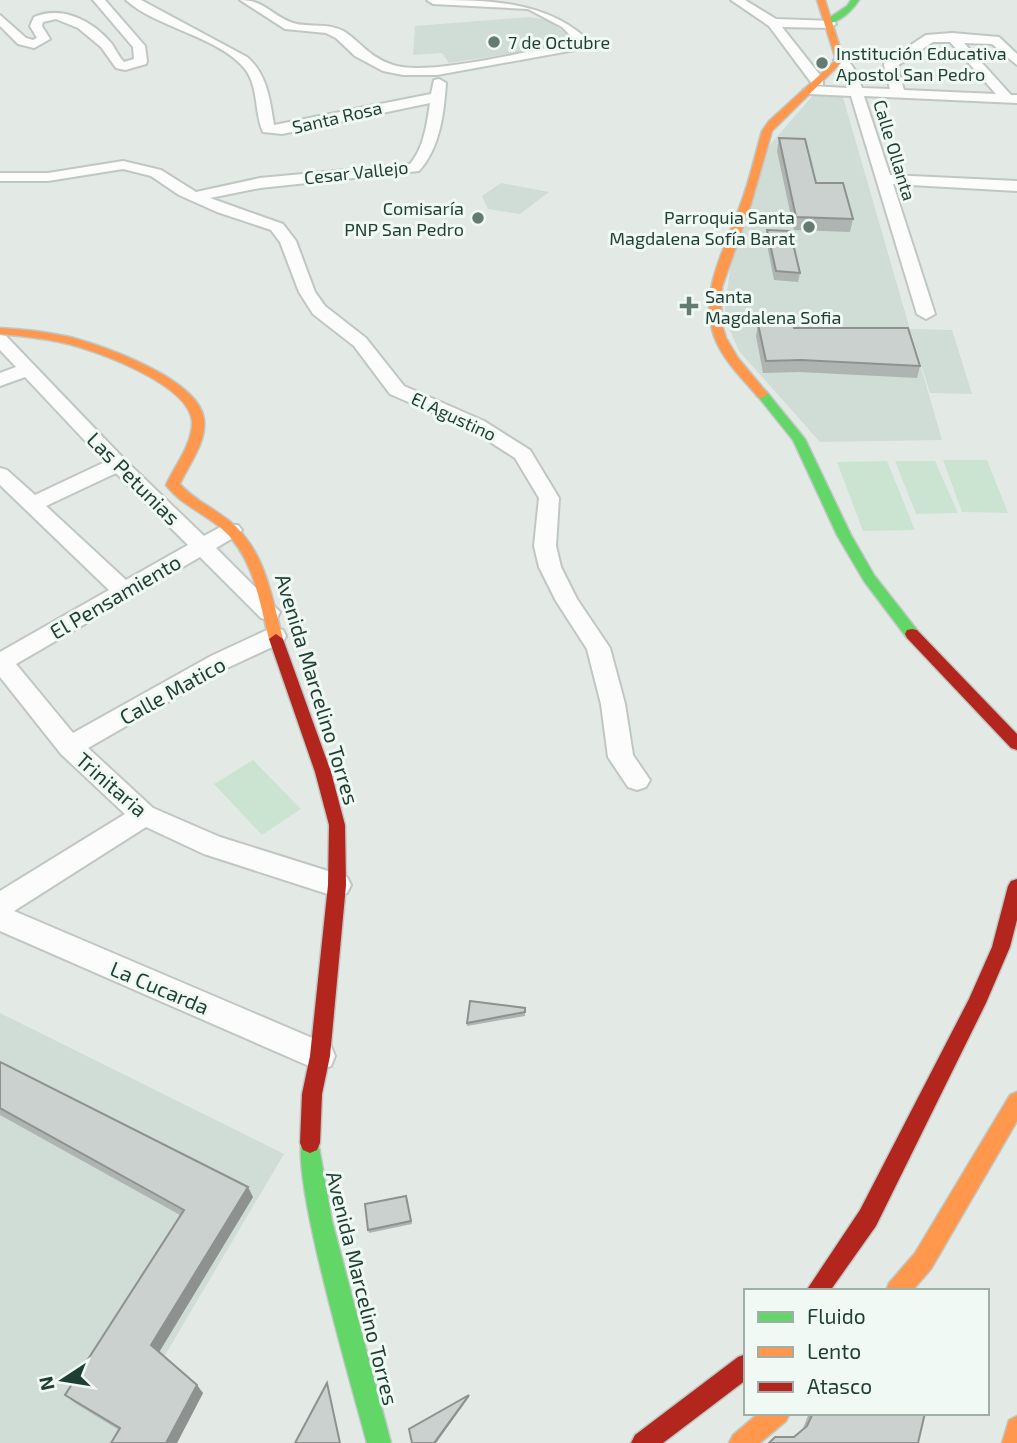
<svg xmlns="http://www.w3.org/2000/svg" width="1017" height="1443" viewBox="0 0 1017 1443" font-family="'Exo 2',sans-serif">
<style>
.built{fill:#d0dcd6}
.green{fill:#cbe4d1}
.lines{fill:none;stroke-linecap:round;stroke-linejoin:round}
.street-casing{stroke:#c0c7c3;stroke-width:4}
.fast-casing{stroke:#bfc8c4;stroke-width:3}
.slow-casing{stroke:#bfc8c4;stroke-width:3}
.jam-casing{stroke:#bfc8c4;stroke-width:3}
.street{fill:#fbfcfb;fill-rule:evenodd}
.fast{fill:#63d668;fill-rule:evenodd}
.slow{fill:#ff974d;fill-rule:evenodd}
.jam{fill:#b3261e;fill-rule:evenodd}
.wall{fill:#aeb4b1}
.shaded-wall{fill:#8d9290}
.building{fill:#cad1ce;stroke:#8d9290;stroke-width:2}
.poi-dot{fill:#647b72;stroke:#f1f9f4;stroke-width:2.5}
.labels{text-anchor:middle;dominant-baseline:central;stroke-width:6;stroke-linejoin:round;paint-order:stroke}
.far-poi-label{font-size:18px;fill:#1f3f34;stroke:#f1f9f4;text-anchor:start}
.far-street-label{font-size:18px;fill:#1f3f34;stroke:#f1f9f4}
.street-label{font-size:21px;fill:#1f3f34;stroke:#f1f9f4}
</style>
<rect width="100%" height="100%" fill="#e3eae6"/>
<g class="built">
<polygon points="530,17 547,20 575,40 574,44 449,63 442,53 413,55 415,26"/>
<polygon points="814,94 842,94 942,440 820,442 739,351 724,317 733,244 769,146"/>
<polygon points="501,183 549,192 520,214 488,209 482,196"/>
<polygon points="910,329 952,330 972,394 930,393"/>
<polygon points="0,1013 284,1154 113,1443 0,1443"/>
</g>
<g class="green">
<polygon points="943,460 987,460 1008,513 962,512"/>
<polygon points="887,461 915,530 863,531 837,462"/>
<polygon points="895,461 935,461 958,513 916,514"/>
<polygon points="253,760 301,809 262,835 214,784"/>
</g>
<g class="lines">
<g class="street-casing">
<g id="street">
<path d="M93 0H105L145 46 147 61 146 64 125 70 116 68 101 47 78 28 56 19 43 22 42 26 50 39 34 48 18 44 0 26V15L26 38 33 40 37 38 30 26 34 17C63 5 93 21 112 44 116 50 119 57 124 62L134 59 133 47Z"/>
<path d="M126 0H141L247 57C267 74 270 100 274 125L431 94 434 80 439 79 446 83C444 113 440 148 419 171L260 188 210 198 283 224 296 241 315 292 325 306 366 338 404 386 484 421 530 450 559 498 556 546 561 567 577 599 610 648 625 704 633 755 650 780 646 787 637 790 628 787 608 757 601 704 587 649 556 601 539 567 534 546 539 498 515 458 470 429 390 394 354 346 313 314 299 292 280 242 271 230 217 212 179 195 151 176 123 169 48 181H0V173H48L123 161 161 170 196 192 260 178 410 164C424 148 427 123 430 103L282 134 263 132C254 113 259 87 245 69 220 37 155 27 126 0Z"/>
<path d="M240 0C265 0 272 16 293 23 309 28 329 22 345 32 362 44 371 58 393 65 428 77 536 49 577 42L562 27 528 9 433 4 427 0C489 0 549 0 592 44L586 48 437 75H403L383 71 355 56 336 38 326 33 285 29Z"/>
<polygon points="731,0 745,0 776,19 834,21 836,24 830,28 782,27 823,79 823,85 813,85 769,26"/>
<path d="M952 33 999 37 1017 54V65L992 44 964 43 1011 95H1017V103L864 96 890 175 1017 181V191L893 184 935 314 926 319 917 314 851 96 810 94 803 90 810 86 848 88 844 73 834 60 840 56C853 61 858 76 862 88L890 89 884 65 885 62 926 35ZM933 42H950L996 94 904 90 897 66Z"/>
<path d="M0 335 6 336 125 460 204 536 224 525H238L242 530 238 535 216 548 280 612 277 618 269 620 261 618 200 557 16 664 73 733 211 656 267 630 275 628 283 630 286 636 283 642 227 668 88 748 153 808 220 837 347 877 351 885 347 893 337 897 204 854 146 827 14 911 331 1046 335 1056 331 1066 320 1070 309 1066 0 931V891L125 814 61 754 0 677V652L109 590 0 485V468L7 470 35 495 105 462 25 377 0 386V373L16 367 0 350ZM116 473 188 545 126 580 46 506Z"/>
</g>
</g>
<g class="fast-casing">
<g id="fast">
<path d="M851 0H859C852 11 839 23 826 24V20L847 6Z"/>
<polygon points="762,390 766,391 805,439 851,535 874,575 917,630 919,634 917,638 907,638 864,581 837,535 793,440 756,394"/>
<path d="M310 1133 317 1136 332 1221 391 1443H367C354 1393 288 1171 303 1136Z"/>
</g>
</g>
<g class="slow-casing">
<g id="slow">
<path d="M817 0H825L844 60 772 131 751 204 722 287 721 321 726 338 738 358 768 394 762 398 758 397C742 378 722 359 714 336 698 290 727 246 741 203 750 179 755 155 762 131L769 121 836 60Z"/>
<path d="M0 328C23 329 47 332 70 337 104 346 199 379 204 419 207 442 189 464 180 484 195 501 216 509 233 524 266 553 272 599 283 639L281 643H271L269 639C259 601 254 557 222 529 204 513 181 505 166 485 175 465 193 444 192 421 189 384 95 350 64 343 43 338 21 336 0 334Z"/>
<polygon points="1017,1092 1017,1121 931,1269 912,1291 886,1291 889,1283 915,1253 1010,1095"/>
<polygon points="759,1413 790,1413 786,1421 760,1443 729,1443 733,1435"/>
<polygon points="1017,1416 1017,1443 1002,1443 1009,1420"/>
</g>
</g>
<g class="jam-casing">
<g id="jam">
<polygon points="912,629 917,630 1017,734 1017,750 1011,748 907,638 905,634 907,630"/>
<polygon points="276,634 283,639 331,772 345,825 346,885 330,1056 322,1094 320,1143 317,1150 310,1153 303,1150 300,1143 302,1094 310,1056 328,885 329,825 315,772 269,639"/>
<polygon points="1017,879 1017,920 1010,947 986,1003 876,1226 830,1291 806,1291 860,1210 969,999 992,947 1008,886 1011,881"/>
<polygon points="746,1354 746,1380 663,1443 631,1443 635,1435 738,1357"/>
</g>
</g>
<use href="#street" class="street"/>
<use href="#fast" class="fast"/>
<use href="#slow" class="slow"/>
<use href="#jam" class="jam"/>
</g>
<g class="wall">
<polygon points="779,138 816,183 853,219 850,232 794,230 777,151"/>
<polygon points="767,230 800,273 798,282 774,280 766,239"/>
<polygon points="758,324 794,328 920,366 917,378 799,372 763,373 756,336"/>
<polygon points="525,1008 525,1016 467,1026 467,1023"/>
<polygon points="0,1062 253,1197 159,1352 203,1393 177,1443 111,1443 119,1430 75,1403 65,1395 180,1215 0,1115"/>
<polygon points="406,1196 412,1224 369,1233 368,1230"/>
<polygon points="809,1413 925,1413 794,1437 802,1431"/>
</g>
<g class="shaded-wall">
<polygon points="248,1187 253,1197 158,1354 151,1345"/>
<polygon points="197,1385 203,1393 177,1443 166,1443"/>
<polygon points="469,1395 469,1397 436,1443 434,1443"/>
</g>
<g class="building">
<polygon points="779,138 805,139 816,183 843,183 853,219 796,217"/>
<polygon points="767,230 790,231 800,273 776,271"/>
<polygon points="758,324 793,324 794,328 908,328 920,366 801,360 766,361"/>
<polygon points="470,1001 525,1008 525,1012 467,1023"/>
<polygon points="0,1062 248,1187 151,1345 197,1385 166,1443 111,1443 120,1428 65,1395 184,1210 0,1108"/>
<polygon points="406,1196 411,1221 368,1230 365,1204"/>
<polygon points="327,1383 340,1443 295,1443"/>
<polygon points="469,1395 434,1443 412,1443 409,1429"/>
<polygon points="813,1413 925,1413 918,1443 769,1443 775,1437 794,1437 807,1426"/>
</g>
<g class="poi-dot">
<circle cx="494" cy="42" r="7"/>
<circle cx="822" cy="63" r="7"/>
<circle cx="478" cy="218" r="7"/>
<circle cx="809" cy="227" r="7"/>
<path d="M685.5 295.5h7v7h7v7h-7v7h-7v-7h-7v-7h7z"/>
</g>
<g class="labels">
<g class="far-poi-label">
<text x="508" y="42">7 de Octubre</text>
<text x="836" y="53">Institución Educativa<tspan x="836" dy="21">Apostol San Pedro</tspan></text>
<text x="464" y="208" text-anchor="end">Comisaría<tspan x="464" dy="21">PNP San Pedro</tspan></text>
<text x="795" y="217" text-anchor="end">Parroquia Santa<tspan x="795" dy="21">Magdalena Sofía Barat</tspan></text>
<text x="705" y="296">Santa<tspan x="705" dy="21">Magdalena Sofia</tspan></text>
</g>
<g class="far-street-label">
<text transform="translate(337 117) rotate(-13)">Santa Rosa</text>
<text transform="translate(895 150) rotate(73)">Calle Ollanta</text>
<text transform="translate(356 172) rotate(-6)">Cesar Vallejo</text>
<text transform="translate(454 416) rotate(25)">El Agustino</text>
</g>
<g class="street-label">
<text transform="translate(134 478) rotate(45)">Las Petunias</text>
<text transform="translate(115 596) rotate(-30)">El Pensamiento</text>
<text transform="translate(318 689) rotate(73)">Avenida Marcelino Torres</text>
<text transform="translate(172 690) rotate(-29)">Calle Matico</text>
<text transform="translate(112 784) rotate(41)">Trinitaria</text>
<text transform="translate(160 987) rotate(23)">La Cucarda</text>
<text transform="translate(363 1288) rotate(76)">Avenida Marcelino Torres</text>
</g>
</g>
<rect x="744" y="1289" width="245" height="126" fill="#f1f9f4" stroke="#9dafa7" stroke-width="2"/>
<rect x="758" y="1312" width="35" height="10" fill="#63d668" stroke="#9dafa7" stroke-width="2"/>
<text x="807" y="1324" font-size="21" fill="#1f3f34">Fluido</text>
<rect x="758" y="1347" width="35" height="10" fill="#ff974d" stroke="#9dafa7" stroke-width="2"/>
<text x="807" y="1359" font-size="21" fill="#1f3f34">Lento</text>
<rect x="758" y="1382" width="35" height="10" fill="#b3261e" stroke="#9dafa7" stroke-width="2"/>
<text x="807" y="1394" font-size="21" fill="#1f3f34">Atasco</text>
<g transform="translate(63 1380) rotate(258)" stroke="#f1f9f4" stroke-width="5" paint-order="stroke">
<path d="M0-5L12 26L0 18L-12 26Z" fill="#1f3f34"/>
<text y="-10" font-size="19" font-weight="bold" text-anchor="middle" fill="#1f3f34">N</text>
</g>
</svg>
